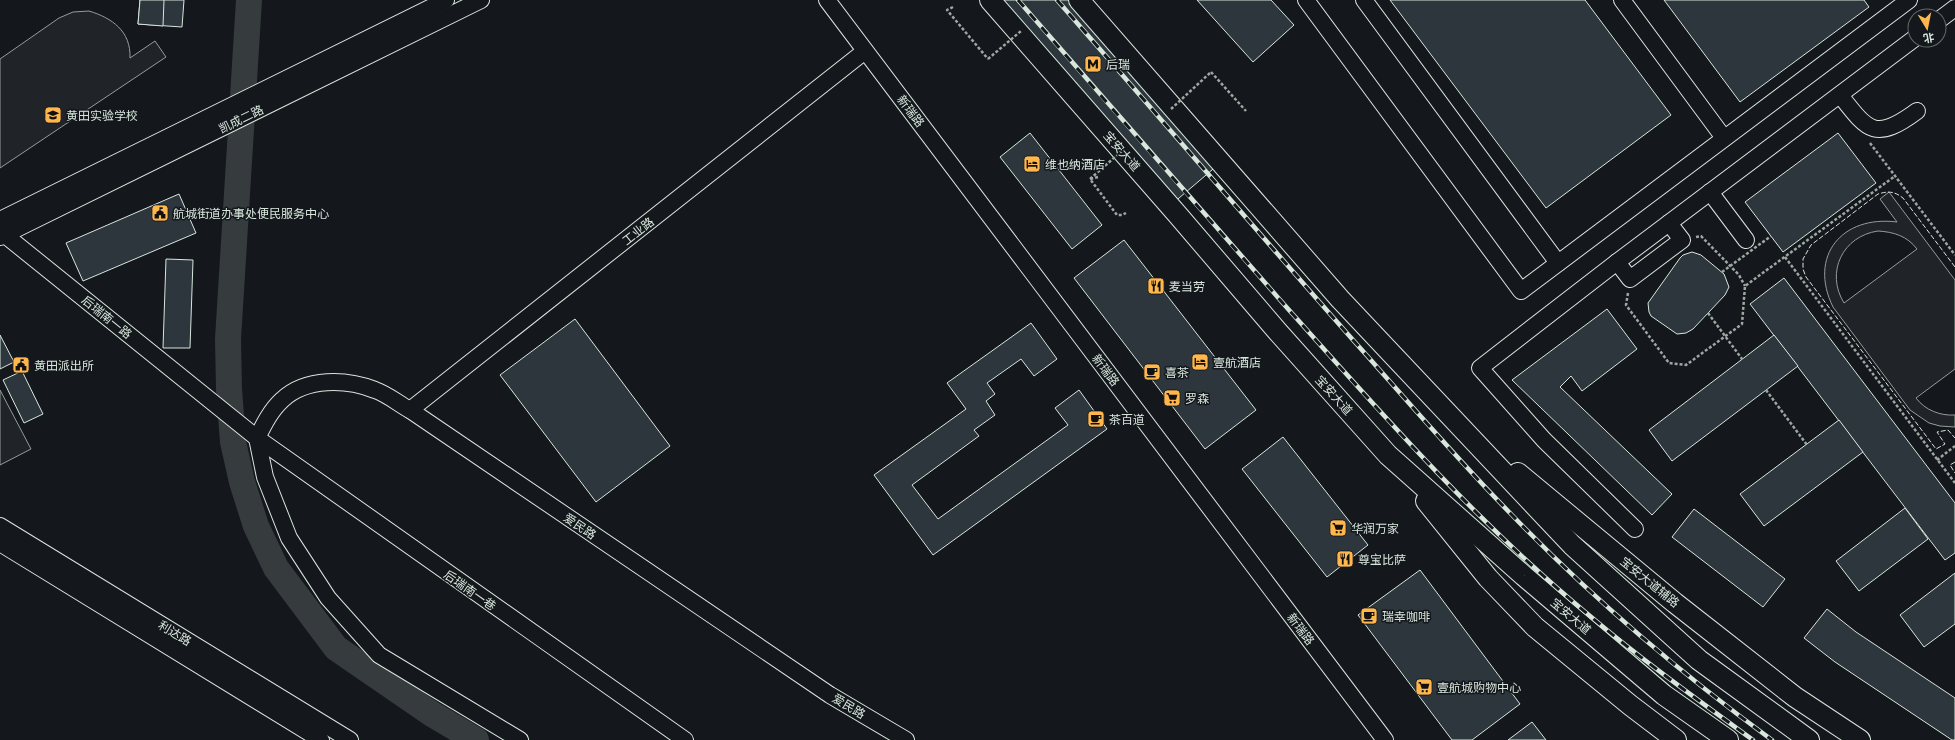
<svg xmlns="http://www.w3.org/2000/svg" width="1955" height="740" viewBox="0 0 1955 740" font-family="Manrope,'Noto Sans SC',sans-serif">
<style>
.green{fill:#202428;stroke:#939e99;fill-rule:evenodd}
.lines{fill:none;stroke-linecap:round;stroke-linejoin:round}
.river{stroke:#363b3e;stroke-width:26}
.building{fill:#2c363c;stroke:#d8e6dc}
.minor-casing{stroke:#d8e6dc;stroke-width:18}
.major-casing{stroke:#d8e6dc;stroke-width:22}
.path{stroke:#9da8a2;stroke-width:2.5;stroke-dasharray:3 2;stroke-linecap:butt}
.minor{stroke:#14181c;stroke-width:16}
.major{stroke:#14181c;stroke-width:20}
.rail-casing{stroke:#d8e6dc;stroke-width:4.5}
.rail{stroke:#14181c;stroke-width:3;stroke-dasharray:9;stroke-linecap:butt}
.path-bridge{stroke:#9da8a2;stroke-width:2.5;stroke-dasharray:3 2;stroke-linecap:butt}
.fence{stroke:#d8e6dc;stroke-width:1;stroke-dasharray:5 2;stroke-linecap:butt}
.labels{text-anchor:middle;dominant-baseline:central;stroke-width:3;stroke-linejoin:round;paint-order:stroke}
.poi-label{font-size:12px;fill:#d8e6dc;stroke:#14181c;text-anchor:start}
.street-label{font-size:12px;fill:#d8e6dc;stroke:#14181c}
</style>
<rect width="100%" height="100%" fill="#14181c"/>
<g class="green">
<path d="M89 11C112 18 131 31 130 58L155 41 166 57 0 168V59L59 18 73 12Z"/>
<path d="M1889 192 1955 280V369L1916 398C1925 410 1940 416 1955 415V427L1940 426 1929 423 1910 410 1833 307C1808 256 1842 215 1897 222L1880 199ZM1878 231C1894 232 1907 236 1917 249L1844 303C1825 272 1843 236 1878 231Z"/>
<polygon points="0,390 31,449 0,465"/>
</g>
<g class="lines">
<polyline class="river" points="249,0 228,339 229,389 233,442 242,482 256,526 276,568 336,648 432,714 476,740"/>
</g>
<g class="building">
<polygon points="140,0 184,0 182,27 138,24"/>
<polygon points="140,0 164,0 163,26 138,24"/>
<polygon points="994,0 1076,0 1219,164 1172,204"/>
<polygon points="1197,0 1271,0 1294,25 1253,62"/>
<polygon points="1390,0 1585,0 1671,115 1546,208"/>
<polygon points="1664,0 1864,0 1869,7 1740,102"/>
<polygon points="1030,133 1102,225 1072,249 1000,157"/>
<polygon points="1838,133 1876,183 1783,252 1745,202"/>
<polygon points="179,194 196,233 83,281 66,243"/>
<polygon points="1124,240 1256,410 1205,449 1074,278"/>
<polygon points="1692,252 1701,255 1724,274 1729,287 1725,295 1693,329 1686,333 1677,334 1651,316 1649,312 1648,303 1680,258 1683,255"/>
<polygon points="166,259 193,260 190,348 163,348"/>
<polygon points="1784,278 1955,503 1955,553 1945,560 1750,304"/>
<polygon points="1607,309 1637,349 1582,391 1571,376 1560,387 1672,494 1652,515 1512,380"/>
<polygon points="575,319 670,446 596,502 500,375"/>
<polygon points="1031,323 1057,359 1034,376 1021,359 987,383 995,394 986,401 995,415 974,430 979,436 912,485 938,519 1068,425 1055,408 1079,390 1107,429 933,555 874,475 966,409 947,383"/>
<polygon points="0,335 14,362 0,369"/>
<polygon points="1774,335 1798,366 1672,461 1649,430"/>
<polygon points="22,371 43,414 24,423 3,380"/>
<polygon points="1839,420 1863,452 1764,526 1740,494"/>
<polygon points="1283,437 1368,545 1327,577 1242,469"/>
<polygon points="1905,508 1928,539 1859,591 1836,561"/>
<polygon points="1694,509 1785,579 1763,607 1672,537"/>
<polygon points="1420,570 1520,704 1472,740 1452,740 1358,615"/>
<polygon points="1955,573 1955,624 1924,647 1900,615"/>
<polygon points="1827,609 1856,632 1955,698 1955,740 1952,740 1835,662 1804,638"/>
<polygon points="1532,722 1546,740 1508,740"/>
</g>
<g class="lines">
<g class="minor-casing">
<g id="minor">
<polyline points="827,0 1385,740"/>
<polyline points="1306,0 1521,291 1909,0"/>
<polyline points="1364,0 1558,263"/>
<polyline points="1622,0 1724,138"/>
<polyline points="1939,20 1955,8"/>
<path d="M1840 95C1868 131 1875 142 1917 111"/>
<polyline points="1710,192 1746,240"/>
<polyline points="0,220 446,0"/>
<polyline points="5,235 257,438 685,740"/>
<polyline points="0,237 481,0"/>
<polyline points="1617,262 1630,279 1682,240 1669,223"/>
<polyline points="410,410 865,51"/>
<path d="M257 438C264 424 271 410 282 400 306 377 347 379 375 390 387 394 399 404 410 410L830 695 906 740"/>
<polyline points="257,438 265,477 289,538 328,598 379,655 520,740"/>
<polyline points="0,526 350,740"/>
<polyline points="1635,529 1544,440 1480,368 1617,262 1915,38"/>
<polyline points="0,543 321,740"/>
</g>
</g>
<g class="major-casing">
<g id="major">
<polyline points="990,0 1177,214 1278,332 1388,455 1524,576 1664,695 1728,740"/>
<polyline points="1079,0 1340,299 1572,545 1699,660 1809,740"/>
<polyline points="1518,473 1675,603 1795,697 1860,740"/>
<polyline points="1426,501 1488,578 1535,627 1630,705 1676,740"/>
</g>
</g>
<g class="path">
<polyline points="953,7 947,10 988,59"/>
<polyline points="1211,72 1246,111"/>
<polyline points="1870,143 1955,255"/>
<polyline points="1098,177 1090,179 1117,215 1122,215 1126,213"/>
<polyline points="1696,237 1701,236 1739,275 1745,286"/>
<polyline points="1785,257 1955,483"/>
<polyline points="1628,293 1626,305 1669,363 1686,365 1742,324 1745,286 1895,176"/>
<polyline points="1766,390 1807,445"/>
<polyline points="1937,460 1955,446"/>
</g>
<use href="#minor" class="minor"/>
<use href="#major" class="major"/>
<g class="rail-casing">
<g id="rail">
<path d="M1018 0C1105 101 1193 201 1281 301 1379 411 1476 522 1590 616 1642 660 1698 700 1753 740"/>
<path d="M1057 0C1156 113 1254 228 1353 340 1405 398 1455 457 1510 513 1590 596 1679 672 1772 740"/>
</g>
</g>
<use href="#rail" class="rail"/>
<g class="path-bridge">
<polyline points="988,59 1021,31"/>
<polyline points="1171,109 1211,72"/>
<polyline points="1090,179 1124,149"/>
<polyline points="1722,272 1771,236"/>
<polyline points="1708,313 1742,359"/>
</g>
<g class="fence">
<path d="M1955 267 1903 198C1894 191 1888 191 1878 194L1811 245 1803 259V269L1806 277 1936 449 1945 444 1937 432 1948 430 1955 438"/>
<polyline points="1955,462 1950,465 1955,473"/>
</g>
</g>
<defs>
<g id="metro-square" transform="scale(0.9)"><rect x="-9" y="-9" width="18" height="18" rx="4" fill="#ffb74d" stroke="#14181c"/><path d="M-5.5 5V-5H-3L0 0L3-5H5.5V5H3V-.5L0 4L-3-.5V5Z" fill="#111"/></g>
<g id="school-square" transform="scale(0.9)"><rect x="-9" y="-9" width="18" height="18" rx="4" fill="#ffb74d" stroke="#14181c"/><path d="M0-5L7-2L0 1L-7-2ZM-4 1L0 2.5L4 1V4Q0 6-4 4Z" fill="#111"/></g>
<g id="hotel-square" transform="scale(0.9)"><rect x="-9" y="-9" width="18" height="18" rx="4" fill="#ffb74d" stroke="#14181c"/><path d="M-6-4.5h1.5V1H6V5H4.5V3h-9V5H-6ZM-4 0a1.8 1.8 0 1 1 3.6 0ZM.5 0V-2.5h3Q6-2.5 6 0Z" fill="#111"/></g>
<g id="civic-square" transform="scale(0.9)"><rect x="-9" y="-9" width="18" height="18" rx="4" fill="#ffb74d" stroke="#14181c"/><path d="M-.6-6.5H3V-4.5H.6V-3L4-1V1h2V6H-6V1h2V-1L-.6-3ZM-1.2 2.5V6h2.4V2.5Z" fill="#111"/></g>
<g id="restaurant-square" transform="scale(0.9)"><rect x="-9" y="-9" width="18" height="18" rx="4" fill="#ffb74d" stroke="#14181c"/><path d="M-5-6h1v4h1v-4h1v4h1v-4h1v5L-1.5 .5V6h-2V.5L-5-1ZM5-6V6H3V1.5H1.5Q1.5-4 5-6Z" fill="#111"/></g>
<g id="cafe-square" transform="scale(0.9)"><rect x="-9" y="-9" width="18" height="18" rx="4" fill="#ffb74d" stroke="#14181c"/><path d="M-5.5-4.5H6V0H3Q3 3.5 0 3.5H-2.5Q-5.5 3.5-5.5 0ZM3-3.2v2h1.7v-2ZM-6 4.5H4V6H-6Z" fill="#111"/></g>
<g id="supermarket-square" transform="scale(0.9)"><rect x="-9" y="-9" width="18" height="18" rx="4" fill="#ffb74d" stroke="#14181c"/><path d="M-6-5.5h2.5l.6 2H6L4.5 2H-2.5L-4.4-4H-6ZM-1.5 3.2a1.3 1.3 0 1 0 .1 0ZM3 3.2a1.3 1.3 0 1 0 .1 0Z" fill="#111"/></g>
</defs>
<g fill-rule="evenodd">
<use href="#metro-square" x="1093" y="64"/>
<use href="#school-square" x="53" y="115"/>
<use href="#hotel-square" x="1032" y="164"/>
<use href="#civic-square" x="160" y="213"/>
<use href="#restaurant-square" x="1156" y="286"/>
<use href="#hotel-square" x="1200" y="362"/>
<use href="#civic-square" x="21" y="365"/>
<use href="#cafe-square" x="1152" y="372"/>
<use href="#supermarket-square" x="1172" y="398"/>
<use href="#cafe-square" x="1096" y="419"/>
<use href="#supermarket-square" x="1338" y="528"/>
<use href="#restaurant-square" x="1345" y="559"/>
<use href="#cafe-square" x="1369" y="616"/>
<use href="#supermarket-square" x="1424" y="687"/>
</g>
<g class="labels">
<g class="poi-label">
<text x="1106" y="64">后瑞</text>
<text x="66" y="115">黄田实验学校</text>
<text x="1045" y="164">维也纳酒店</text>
<text x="173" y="213">航城街道办事处便民服务中心</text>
<text x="1169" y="286">麦当劳</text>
<text x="1213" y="362">壹航酒店</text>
<text x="34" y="365">黄田派出所</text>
<text x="1165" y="372">喜茶</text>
<text x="1185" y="398">罗森</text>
<text x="1109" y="419">茶百道</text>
<text x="1351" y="528">华润万家</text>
<text x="1358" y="559">尊宝比萨</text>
<text x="1382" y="616">瑞幸咖啡</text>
<text x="1437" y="687">壹航城购物中心</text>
</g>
<g class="street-label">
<text transform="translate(911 111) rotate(53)">新瑞路</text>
<text transform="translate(241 119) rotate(-26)">凯成二路</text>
<text transform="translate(1122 151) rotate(49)">宝安大道</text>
<text transform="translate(638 231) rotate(-38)">工业路</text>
<text transform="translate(107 317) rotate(39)">后瑞南一路</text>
<text transform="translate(1106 370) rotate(53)">新瑞路</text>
<text transform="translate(1334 395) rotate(48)">宝安大道</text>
<text transform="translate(580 526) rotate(34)">爱民路</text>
<text transform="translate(1650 582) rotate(39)">宝安大道辅路</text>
<text transform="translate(470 590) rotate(35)">后瑞南一巷</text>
<text transform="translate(1571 616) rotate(40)">宝安大道</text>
<text transform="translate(1301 629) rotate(53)">新瑞路</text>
<text transform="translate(175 633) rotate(31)">利达路</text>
<text transform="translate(849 706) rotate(31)">爱民路</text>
</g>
</g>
<g transform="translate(1927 28) rotate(170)"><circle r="19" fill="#14181c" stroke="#626a69"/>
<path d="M0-3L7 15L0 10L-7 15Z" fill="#ffb74d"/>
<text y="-6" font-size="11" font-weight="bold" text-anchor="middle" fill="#d8e6dc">北</text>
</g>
</svg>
